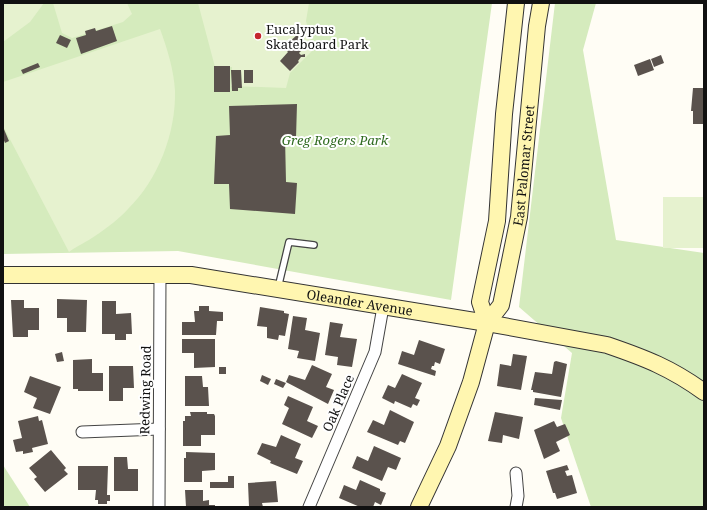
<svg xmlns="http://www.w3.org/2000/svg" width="707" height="510" viewBox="0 0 707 510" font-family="'Noto Serif',serif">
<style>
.green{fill:#d5ebbd}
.pitch{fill:#e6f2cf}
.building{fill:#5a524d}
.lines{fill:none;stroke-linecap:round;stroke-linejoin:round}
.lane-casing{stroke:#444;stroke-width:8}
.street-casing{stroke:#444;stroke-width:13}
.secondary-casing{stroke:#333;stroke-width:18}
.lane{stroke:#fff;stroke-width:5.5}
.street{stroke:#fff;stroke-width:11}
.secondary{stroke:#fff6b0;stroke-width:16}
.poi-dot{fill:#c4262e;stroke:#fff;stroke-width:1.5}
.labels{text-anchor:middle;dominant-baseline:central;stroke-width:4;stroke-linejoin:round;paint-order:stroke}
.poi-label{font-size:13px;fill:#111;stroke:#fff;text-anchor:start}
.park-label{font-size:13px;font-style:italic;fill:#2f6b1f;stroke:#fff}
.street-label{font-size:13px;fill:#111;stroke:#fff}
</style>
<rect width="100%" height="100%" fill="#fffdf5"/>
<g class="green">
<polygon points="3,3 492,3 451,300 178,251 3,254"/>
<polygon points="555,3 596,3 583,50 616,240 704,253 704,507 591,507 561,418 572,353 519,307"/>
<polygon points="3,465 30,507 3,507"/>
</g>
<g class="pitch">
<polygon points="3,3 44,3 30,22 3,42"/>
<polygon points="53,3 127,3 132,14 123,22 72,38 62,33"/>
<polygon points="198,3 309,3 306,21 313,50 290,73 286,88 231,86 232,67 215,67"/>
<path d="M160 29C167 48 174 70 175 91 176 133 158 180 128 209 119 219 107 228 95 236 87 242 78 245 69 252L3 126V82Z"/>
<rect x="663" y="197" width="41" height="51"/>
</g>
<g class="building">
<polygon points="112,26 117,41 81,54 76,38 86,35 85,31 95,28 96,31"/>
<polygon points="60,35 71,40 67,48 56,43"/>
<polygon points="297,35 307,45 299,53 301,55 305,54 305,57 301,57 298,61 299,62 290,71 280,61 288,52 286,50 282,51 282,48 286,48 289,45 288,43"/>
<polygon points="661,55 664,63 654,67 651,59"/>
<polygon points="650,59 654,70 638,76 634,65"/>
<polygon points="38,63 40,67 23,74 21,70"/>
<rect x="214" y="66" width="16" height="26"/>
<polygon points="231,70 241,70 242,88 238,88 238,91 232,91"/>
<rect x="244" y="70" width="9" height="13"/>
<polygon points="693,88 704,88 704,124 693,124 693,111 691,111"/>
<polygon points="297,104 296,138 285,137 286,182 297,183 295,214 230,209 229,184 214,184 216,136 230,135 229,106"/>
<polygon points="3,127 9,141 5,143 3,138"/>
<polygon points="57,299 87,300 86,332 67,332 67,318 57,318"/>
<polygon points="11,300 24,300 24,308 39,308 39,330 28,330 28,337 13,337"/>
<polygon points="102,301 116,301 116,314 131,313 132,334 126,334 126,340 115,340 115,334 102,334"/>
<polygon points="199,306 209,306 209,311 223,312 223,321 217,321 216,335 182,335 182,322 195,322 194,311 199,311"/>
<polygon points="260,307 284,311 284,313 289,314 285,336 279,335 278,340 267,338 267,327 257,326"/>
<polygon points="293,316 307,318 305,330 320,333 315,361 297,358 299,351 288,349"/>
<polygon points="330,322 343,324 340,337 357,339 352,367 337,365 338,357 325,355"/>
<polygon points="182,339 215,339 215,367 194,368 194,353 182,353"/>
<polygon points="419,340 445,349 440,364 435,362 434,366 432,366 431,369 436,371 435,376 398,364 402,351 414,355"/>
<polygon points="62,352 64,361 57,362 55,354"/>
<polygon points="513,354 527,356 521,390 497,386 500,364 511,366"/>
<polygon points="92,359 92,373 103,373 103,391 78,391 78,389 73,389 73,360"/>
<polygon points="556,361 567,364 561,397 533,392 533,390 531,390 535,372 552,374 554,362"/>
<polygon points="312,365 332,374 326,387 334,390 328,404 286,382 289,375 305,380"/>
<polygon points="109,366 133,366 134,388 123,388 123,401 109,401"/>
<rect x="219" y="367" width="7" height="7"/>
<polygon points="402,374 422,383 415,398 420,400 417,406 413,404 411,408 395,401 394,404 382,398 388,385 395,388"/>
<polygon points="262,375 271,379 268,385 260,381"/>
<polygon points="30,376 61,387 50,414 33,408 37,398 24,392"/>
<polygon points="185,376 202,376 203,387 208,387 209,406 185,406"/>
<polygon points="276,379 286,383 283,388 274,384"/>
<polygon points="288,396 313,407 307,421 318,426 312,438 282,424 289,408 284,405"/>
<polygon points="535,398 562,400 560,410 534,405"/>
<polygon points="390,410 414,422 405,443 400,441 398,445 367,432 373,420 384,425"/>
<polygon points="190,412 207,412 207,414 214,414 215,416 215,435 201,435 201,446 183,446 183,421 185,421 185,416 191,416"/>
<polygon points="495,412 523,417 519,439 503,435 502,443 488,441"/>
<polygon points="38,416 39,421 42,420 48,444 32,448 33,452 23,454 23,451 16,452 13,440 22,438 18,421"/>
<polygon points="554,421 557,427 565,424 570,435 556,442 560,451 544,459 534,430"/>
<polygon points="281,435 301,444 295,458 303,461 297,474 270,463 271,461 257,454 262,443 276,447"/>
<polygon points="374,446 401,458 396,470 388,467 382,481 352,468 357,456 368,461"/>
<polygon points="51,450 66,468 64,470 68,474 45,492 34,479 37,477 29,468"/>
<polygon points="186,452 215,453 215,470 202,471 202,482 184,482 184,458 186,458"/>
<polygon points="114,457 127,457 128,469 138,469 138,491 114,491"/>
<polygon points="567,465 569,470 565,471 567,476 572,475 577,493 557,499 555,493 553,493 546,471"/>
<polygon points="78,466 108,466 107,495 110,495 110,501 107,501 107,504 98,504 98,500 95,500 96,490 78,490"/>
<polygon points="228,476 234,476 234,488 210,488 210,482 228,482"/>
<polygon points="360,480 380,489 380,491 386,493 381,505 375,502 373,507 360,507 339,498 344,485 356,490"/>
<polygon points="276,481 278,502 262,503 263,507 249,507 248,483"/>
<polygon points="185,490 203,490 203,501 209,500 209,505 215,505 215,507 186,507"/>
</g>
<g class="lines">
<g class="lane-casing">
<polyline id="lane" points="278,288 289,242 314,245"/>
</g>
<g class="street-casing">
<g id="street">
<polyline points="82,432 159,429"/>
<polyline points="516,473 518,496 516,507"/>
<polyline points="159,507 160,274"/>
<polyline points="309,507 375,352 383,307"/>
</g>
</g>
<g class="secondary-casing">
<g id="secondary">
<path id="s1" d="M3 275H191L487 323 607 345C645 358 671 368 704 392"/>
<polyline points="487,323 480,302 497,221 504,114 516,3"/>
<path id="s2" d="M419 507 448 446 471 382 487 323 501 305 519 217 537 26 541 3"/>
</g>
</g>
<use href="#lane" class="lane"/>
<use href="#street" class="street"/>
<use href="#secondary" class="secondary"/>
</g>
<circle class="poi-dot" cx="258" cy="36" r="4"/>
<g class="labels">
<g class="poi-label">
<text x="266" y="29">Eucalyptus<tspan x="266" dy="15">Skateboard Park</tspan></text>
</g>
<g class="park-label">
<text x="335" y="140">Greg Rogers Park</text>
</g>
<g class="street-label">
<text stroke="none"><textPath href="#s2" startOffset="361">East Palomar Street</textPath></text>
<text stroke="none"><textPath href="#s1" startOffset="359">Oleander Avenue</textPath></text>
<text transform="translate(145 390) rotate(-89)">Redwing Road</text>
<text transform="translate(338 403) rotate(-67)">Oak Place</text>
</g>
</g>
<rect width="707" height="510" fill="none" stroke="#111111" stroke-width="8"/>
</svg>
